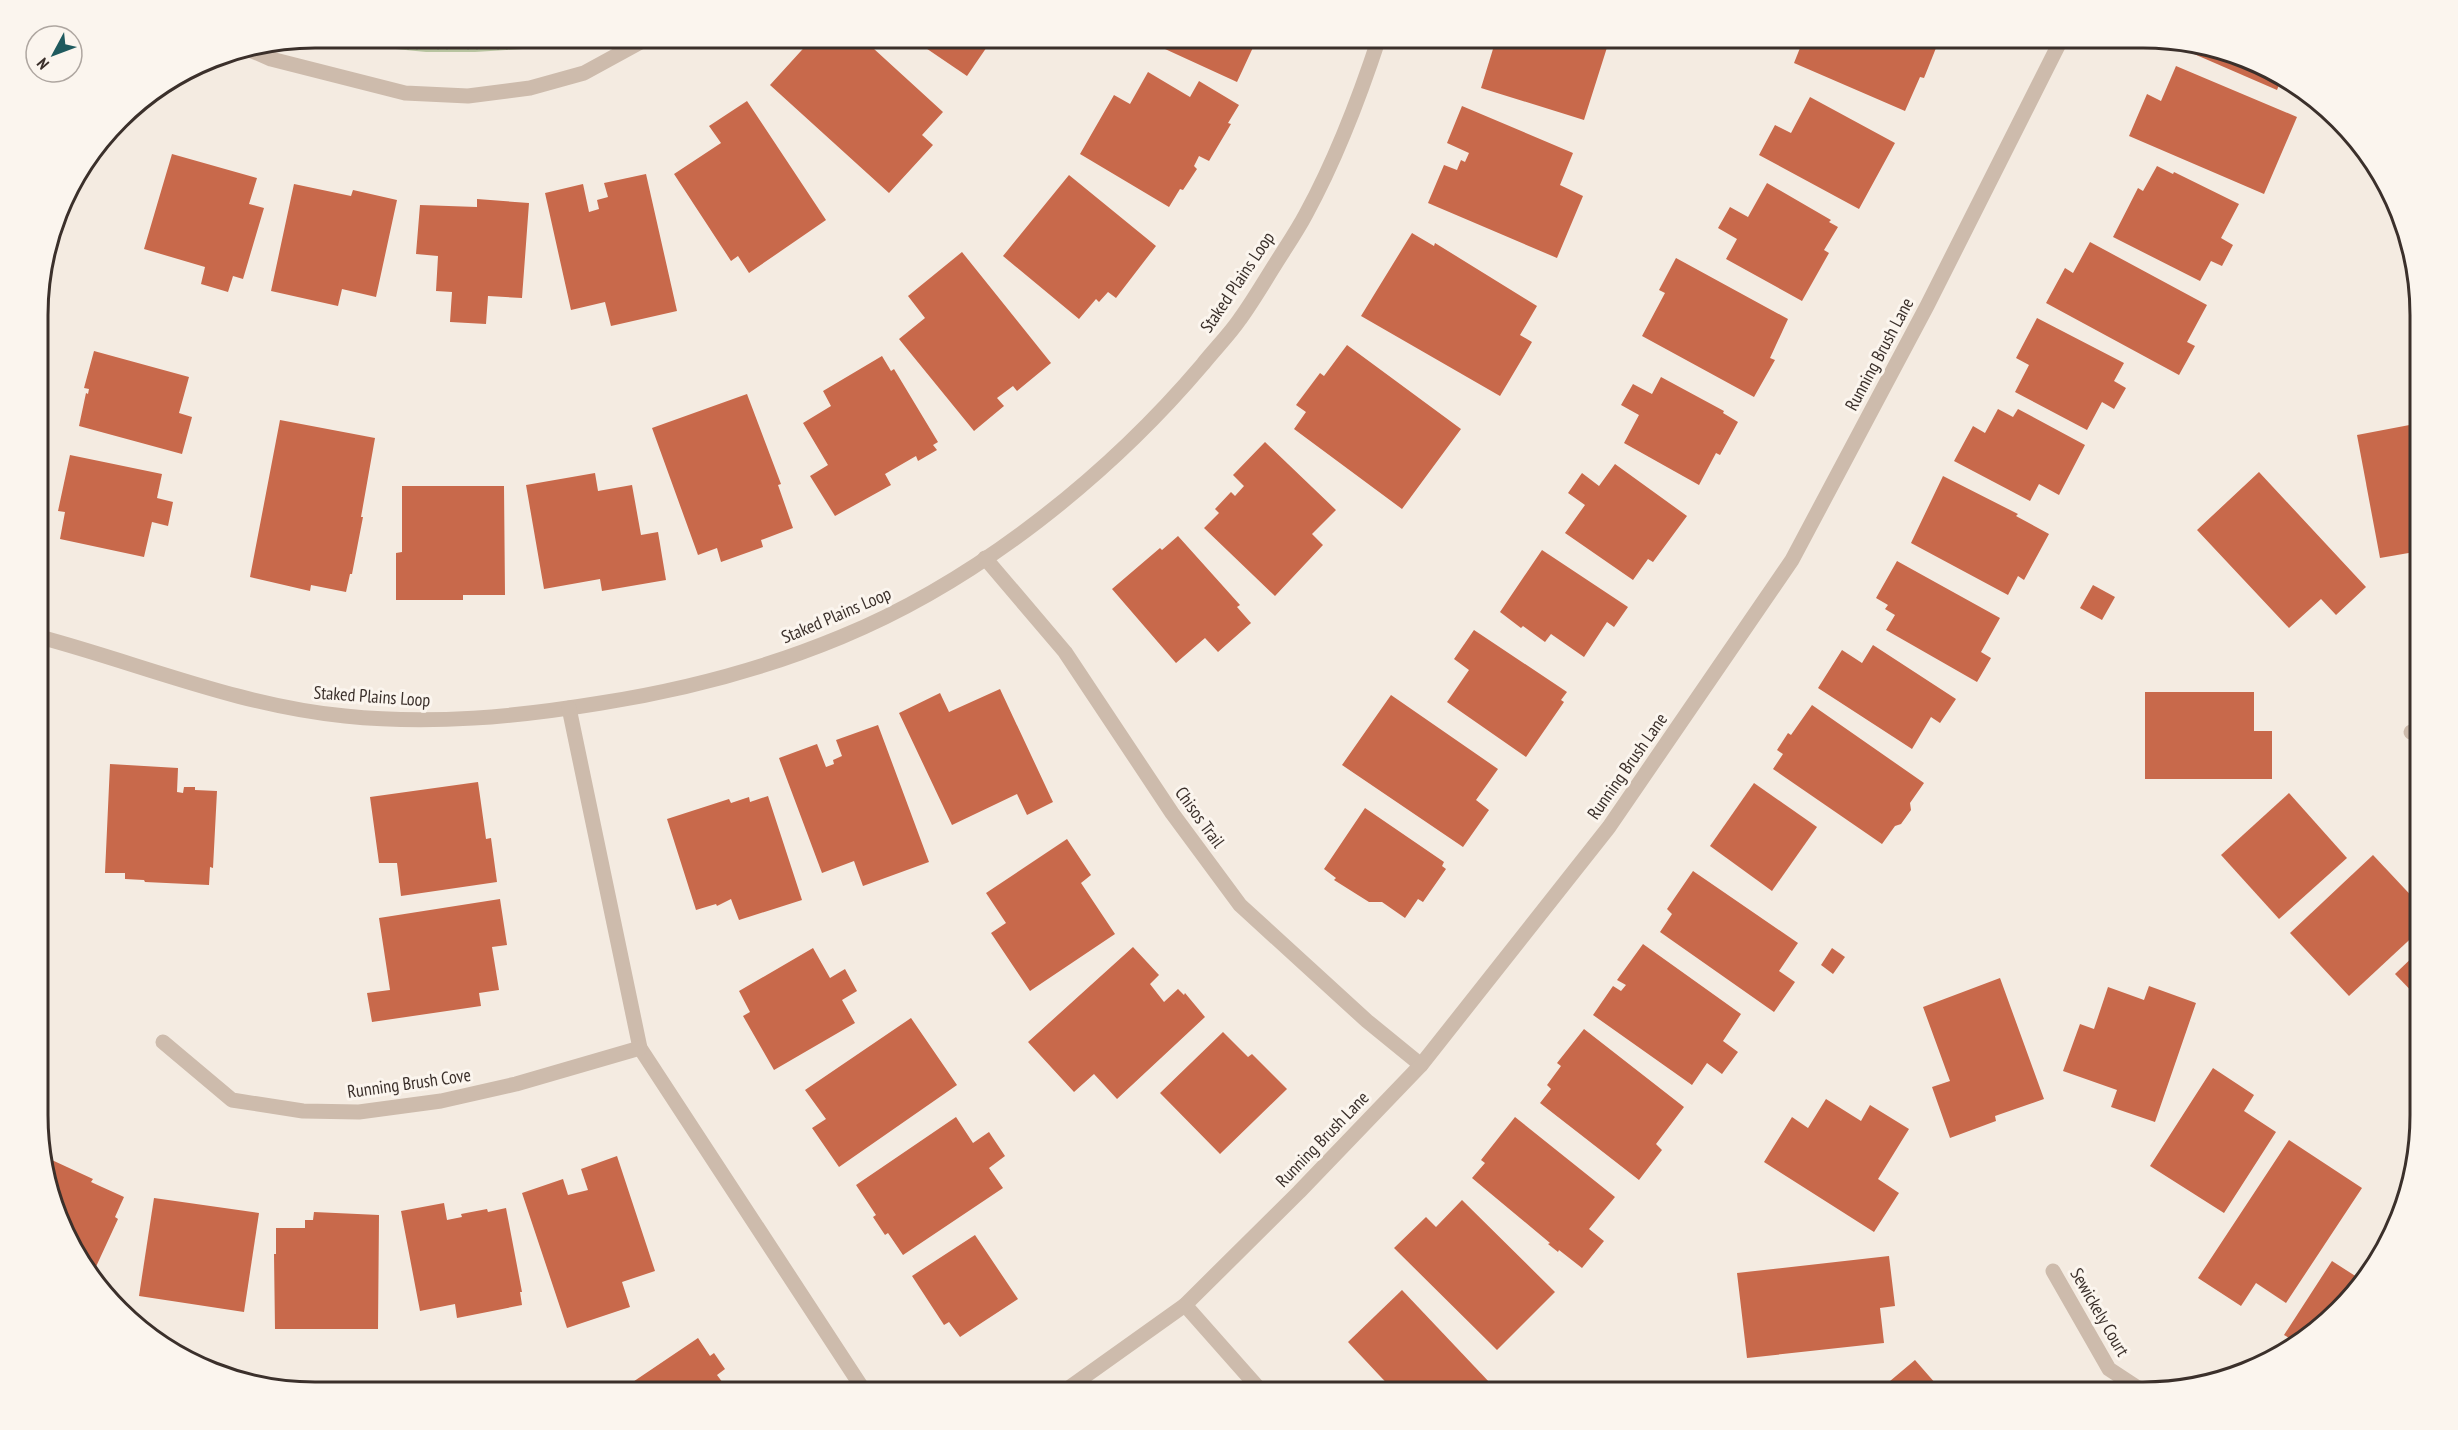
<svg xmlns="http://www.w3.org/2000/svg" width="2458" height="1430" viewBox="0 0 2458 1430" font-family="'PT Sans Narrow',sans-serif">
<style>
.forest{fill:url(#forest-crowns)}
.building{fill:#c8694b}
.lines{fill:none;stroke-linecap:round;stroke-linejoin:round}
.minor{stroke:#cdbbac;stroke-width:15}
.labels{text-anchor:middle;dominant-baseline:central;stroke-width:6;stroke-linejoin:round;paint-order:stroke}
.street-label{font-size:18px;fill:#3b302b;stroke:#fbf5ee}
.rim{fill:none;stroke:#3b302b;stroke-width:3}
</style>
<defs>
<pattern id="forest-crowns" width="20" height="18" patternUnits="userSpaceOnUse" patternTransform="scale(1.5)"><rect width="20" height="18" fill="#b8c4a0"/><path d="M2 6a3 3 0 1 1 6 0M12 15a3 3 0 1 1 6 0" fill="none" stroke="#97a083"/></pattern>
</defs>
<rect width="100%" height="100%" fill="#f4ebe1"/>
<polygon class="forest" points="352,38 555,38 523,49 475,52 426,52 385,48"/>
<g class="building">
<polygon points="819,38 862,38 943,112 922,135 933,145 889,193 770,85 811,40 814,42"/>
<polygon points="911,38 993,38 967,76"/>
<polygon points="1141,38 1266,38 1263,44 1256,41 1237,82"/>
<polygon points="1487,38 1610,38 1584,120 1481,88 1493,49 1484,47"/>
<polygon points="1804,38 1940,38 1924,78 1920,77 1905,111 1794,63"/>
<polygon points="2164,41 2215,47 2283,75 2277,90"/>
<polygon points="2176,66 2297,117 2264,194 2129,136 2147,94 2161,101"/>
<polygon points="1148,72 1190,97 1199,81 1239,105 1228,123 1231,124 1209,161 1199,156 1194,166 1197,169 1183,190 1180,189 1169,207 1080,154 1114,95 1130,104"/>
<polygon points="1810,97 1895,143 1859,209 1759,155 1775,125 1791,133"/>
<polygon points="747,101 826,220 749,273 738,256 731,261 674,174 721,143 709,126"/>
<polygon points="1462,106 1573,153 1560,185 1583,196 1557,258 1428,203 1444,165 1457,170 1461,160 1465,162 1469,153 1447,143"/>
<polygon points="172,154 257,178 249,204 264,208 243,279 233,276 228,292 201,284 205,267 144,249"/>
<polygon points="2157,166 2173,174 2174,172 2239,204 2221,238 2233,245 2222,266 2211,261 2200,281 2113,237 2138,188 2143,191"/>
<polygon points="646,174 677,311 611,326 605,302 571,310 545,193 583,184 589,212 599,209 597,200 608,197 604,183"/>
<polygon points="1069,175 1156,246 1116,298 1108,292 1099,302 1096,299 1079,319 1003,256"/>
<polygon points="1767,183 1831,220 1829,222 1838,227 1824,250 1829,253 1802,301 1726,259 1737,239 1718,228 1730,207 1748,217"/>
<polygon points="294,184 351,196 353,190 397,200 376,297 342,289 338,306 271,291"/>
<polygon points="477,199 529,203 522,298 488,296 486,324 450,322 452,292 436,291 438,256 416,254 420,205 477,207"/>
<polygon points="1412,233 1434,246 1435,243 1537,306 1520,335 1532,342 1500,396 1361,316"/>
<polygon points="2090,242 2207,305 2187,342 2195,346 2179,375 2046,303 2065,268 2073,273"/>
<polygon points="962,252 1051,363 1017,391 1013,386 997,398 1004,406 974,431 899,339 925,318 908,296"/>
<polygon points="1676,258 1788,319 1770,358 1775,360 1754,397 1642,336 1665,293 1659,290"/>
<polygon points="2037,318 2124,363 2114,381 2126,388 2114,409 2102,402 2087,430 2015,392 2029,365 2016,358"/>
<polygon points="1347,345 1461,429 1402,509 1294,429 1306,412 1296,405 1320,373 1324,376"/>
<polygon points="94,351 189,377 179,413 192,417 182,454 79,426 86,393 88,394 89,389 84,388"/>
<polygon points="882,356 891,371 894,369 938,442 933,445 937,450 918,461 916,456 885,474 891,485 835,516 810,476 828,465 803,423 831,406 823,391"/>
<polygon points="1661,377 1724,411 1723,413 1738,422 1720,455 1716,453 1699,485 1624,443 1639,415 1621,405 1633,384 1652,394"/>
<polygon points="747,394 781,484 778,485 793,528 761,540 763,547 721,562 717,548 698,555 652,428"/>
<polygon points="1998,409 2013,417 2018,409 2085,445 2059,495 2039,484 2030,501 1954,461 1973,426 1985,433"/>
<polygon points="280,420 375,438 361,517 363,517 352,574 350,574 346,592 311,585 310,591 250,577"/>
<polygon points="2420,423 2420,551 2380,558 2357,435"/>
<polygon points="1265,442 1336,510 1312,534 1323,545 1275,596 1204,528 1219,513 1215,509 1231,492 1235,496 1244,486 1233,475"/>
<polygon points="70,455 162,474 157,498 173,502 168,526 152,522 144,557 60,539 65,512 58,511"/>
<polygon points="1615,464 1687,516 1653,562 1648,559 1633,580 1565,533 1585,505 1568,493 1582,473 1599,486"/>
<polygon points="2259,472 2366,587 2336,615 2321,599 2289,628 2197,530"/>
<polygon points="595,473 598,491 632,485 641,535 658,532 666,580 602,591 600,579 544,589 526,485"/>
<polygon points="1943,476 2018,514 2016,516 2049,534 2024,580 2018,576 2008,595 1911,543"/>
<polygon points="402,486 504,486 505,595 463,595 463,600 396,600 396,553 402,552"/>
<polygon points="1178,536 1240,605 1237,607 1251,623 1218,652 1205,638 1176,663 1112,589 1160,548 1162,550"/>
<polygon points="1542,550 1628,607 1614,627 1607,622 1584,657 1551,634 1545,642 1523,626 1521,628 1500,612"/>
<polygon points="1897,561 2000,618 1981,652 1991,658 1977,682 1886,630 1895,615 1885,609 1888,605 1876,598"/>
<polygon points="2093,585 2115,597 2102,620 2080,608"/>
<polygon points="1474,630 1567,692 1561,700 1564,702 1526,757 1447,702 1469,670 1454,659"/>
<polygon points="1873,645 1956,699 1940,723 1931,717 1912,749 1818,688 1842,650 1862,663"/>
<polygon points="1000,689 1053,802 1027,815 1017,794 952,825 899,713 940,693 949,712"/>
<polygon points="2145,692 2254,692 2254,731 2272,731 2272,779 2145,779"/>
<polygon points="1391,695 1498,769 1476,800 1489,810 1463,847 1342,765"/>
<polygon points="1812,705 1924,783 1910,803 1911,810 1901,824 1895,826 1882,844 1773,769 1783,754 1777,750 1788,733 1791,735"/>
<polygon points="878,725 929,862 863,886 854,861 822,873 779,758 817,744 826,767 834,764 833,760 842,756 836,740"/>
<polygon points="110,764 178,768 177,792 183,793 184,787 195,787 195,790 217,791 213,868 210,867 209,885 145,882 144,880 125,879 125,873 105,873"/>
<polygon points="478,782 486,839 491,838 497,882 401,896 397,863 379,863 370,797"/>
<polygon points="1754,783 1817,827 1772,891 1710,846"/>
<polygon points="2289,793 2347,858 2279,919 2221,855"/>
<polygon points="768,796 802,900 739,920 731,899 717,906 716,904 696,910 667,819 729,799 731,803 749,797 750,802"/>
<polygon points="1365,808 1444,862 1442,866 1446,869 1423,902 1418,899 1405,918 1382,902 1369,902 1334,880 1336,878 1324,869"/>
<polygon points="1067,839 1091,875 1081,883 1115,934 1030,991 991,933 1006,923 986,893"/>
<polygon points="2373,855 2420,905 2420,930 2349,996 2290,933"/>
<polygon points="1693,871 1798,943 1779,971 1795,982 1774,1012 1660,932 1672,914 1667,909"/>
<polygon points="500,899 507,945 492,947 499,990 479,993 481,1006 372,1022 367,993 390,990 379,918"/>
<polygon points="1643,944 1741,1014 1723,1041 1738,1052 1722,1074 1707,1063 1692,1085 1593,1015 1613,986 1621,991 1626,985 1617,980"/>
<polygon points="1133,947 1159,975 1150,984 1164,1002 1178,989 1184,995 1185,993 1205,1017 1117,1099 1094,1074 1074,1092 1028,1042"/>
<polygon points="813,948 830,978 845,969 857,991 842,1000 855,1023 774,1070 743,1016 750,1012 739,991"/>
<polygon points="1832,948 1845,957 1833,974 1821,965"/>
<polygon points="2420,950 2420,1000 2395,974"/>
<polygon points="2000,978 2044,1099 1995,1116 1996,1121 1950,1138 1932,1087 1950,1081 1923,1007"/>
<polygon points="2149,986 2196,1003 2155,1122 2111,1107 2117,1090 2063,1071 2080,1024 2094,1029 2108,987 2144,1000"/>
<polygon points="911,1018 957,1085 839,1167 812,1128 826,1119 805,1090"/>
<polygon points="1584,1029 1684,1107 1656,1144 1662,1150 1639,1180 1540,1103 1551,1089 1547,1085 1561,1066 1557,1063"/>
<polygon points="1223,1032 1248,1057 1252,1054 1287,1089 1220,1154 1160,1093"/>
<polygon points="2213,1068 2254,1095 2244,1111 2276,1132 2224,1213 2150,1166"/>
<polygon points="1826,1099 1861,1121 1870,1105 1909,1129 1878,1179 1899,1193 1874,1232 1764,1162 1792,1117 1808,1128"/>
<polygon points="956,1117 973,1143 989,1132 1005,1156 989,1168 1003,1188 903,1255 888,1233 885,1235 873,1217 876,1215 856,1185"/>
<polygon points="1515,1117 1615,1197 1589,1229 1604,1241 1582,1268 1559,1250 1558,1252 1548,1244 1550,1243 1472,1178 1485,1163 1481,1160"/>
<polygon points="2289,1140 2362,1188 2286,1303 2256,1283 2241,1306 2198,1278"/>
<polygon points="41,1155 93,1179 91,1182 124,1197 115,1217 118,1219 94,1271 91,1270 89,1274 84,1269"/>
<polygon points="617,1156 655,1271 622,1282 630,1307 567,1328 522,1193 563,1179 568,1195 588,1190 581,1169"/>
<polygon points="154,1198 259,1213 244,1312 139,1296"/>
<polygon points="1462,1200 1555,1292 1497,1350 1394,1248 1426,1217 1436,1227"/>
<polygon points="444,1203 447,1220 462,1217 461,1214 487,1209 488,1212 506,1208 522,1292 520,1292 522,1305 457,1318 455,1304 420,1311 401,1211"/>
<polygon points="314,1212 379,1215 378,1329 275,1329 274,1254 276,1254 276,1228 305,1228 305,1220 313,1220"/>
<polygon points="975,1235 1018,1299 960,1337 949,1322 944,1325 912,1276"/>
<polygon points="1889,1256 1895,1306 1880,1308 1884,1343 1747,1358 1737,1273"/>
<polygon points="2332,1261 2360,1279 2370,1263 2375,1265 2339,1312 2298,1343 2284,1335"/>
<polygon points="1402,1290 1491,1384 1482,1392 1395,1392 1348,1342"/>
<polygon points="698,1338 710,1356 714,1353 725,1369 717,1375 726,1387 734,1381 742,1392 618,1392"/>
<polygon points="1915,1360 1943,1392 1877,1392"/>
</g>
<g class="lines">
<g class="minor">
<polyline points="250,50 271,59 405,93 468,96 530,88 584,73 648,38"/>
<polyline points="985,558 1065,652 1172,813 1240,905 1367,1021 1421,1065"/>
<path d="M40 637C141 664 240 706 345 716 431 725 516 717 601 703 684 690 764 669 841 637 977 581 1108 476 1203 364 1215 349 1229 335 1240 319 1253 301 1264 282 1276 263 1286 247 1297 231 1306 214 1337 157 1359 99 1379 38"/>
<polyline points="569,708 640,1048 865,1392"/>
<polyline points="2411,732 2420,733"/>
<polyline points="163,1042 232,1100 303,1111 359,1112 441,1101 516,1084 640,1048"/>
<polyline points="2053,1271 2109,1369 2144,1392"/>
<polyline points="1185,1305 1262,1392"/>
<polyline points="1063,1392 1185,1305 1299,1192 1421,1065 1609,827 1792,560 1927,306 2062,38"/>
</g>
</g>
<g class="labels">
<g class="street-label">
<text transform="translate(1237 282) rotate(-56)">Staked Plains Loop</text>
<text transform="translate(1879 354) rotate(-62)">Running Brush Lane</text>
<text transform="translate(836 615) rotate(-23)">Staked Plains Loop</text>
<text transform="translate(372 696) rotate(4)">Staked Plains Loop</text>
<text transform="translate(1627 766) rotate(-55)">Running Brush Lane</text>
<text transform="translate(1200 817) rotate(54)">Chisos Trail</text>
<text transform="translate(409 1083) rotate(-8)">Running Brush Cove</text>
<text transform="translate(1322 1139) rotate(-46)">Running Brush Lane</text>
<text transform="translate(2100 1312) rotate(60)">Sewickely Court</text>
</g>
</g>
<path d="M0 0H2458V1430H0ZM315 48H2143A267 267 0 0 1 2410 315V1115A267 267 0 0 1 2143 1382H315A267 267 0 0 1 48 1115V315A267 267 0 0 1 315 48Z" fill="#fbf5ee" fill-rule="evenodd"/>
<path class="rim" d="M315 48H2143A267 267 0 0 1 2410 315V1115A267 267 0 0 1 2143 1382H315A267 267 0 0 1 48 1115V315A267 267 0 0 1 315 48Z"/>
<g transform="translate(54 54) rotate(229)"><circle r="28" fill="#fbf5ee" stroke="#aea6a0" stroke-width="1.5"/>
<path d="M0-4.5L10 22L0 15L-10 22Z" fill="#1f5a5e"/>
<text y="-9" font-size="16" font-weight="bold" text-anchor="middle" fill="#3b302b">N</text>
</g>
</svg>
